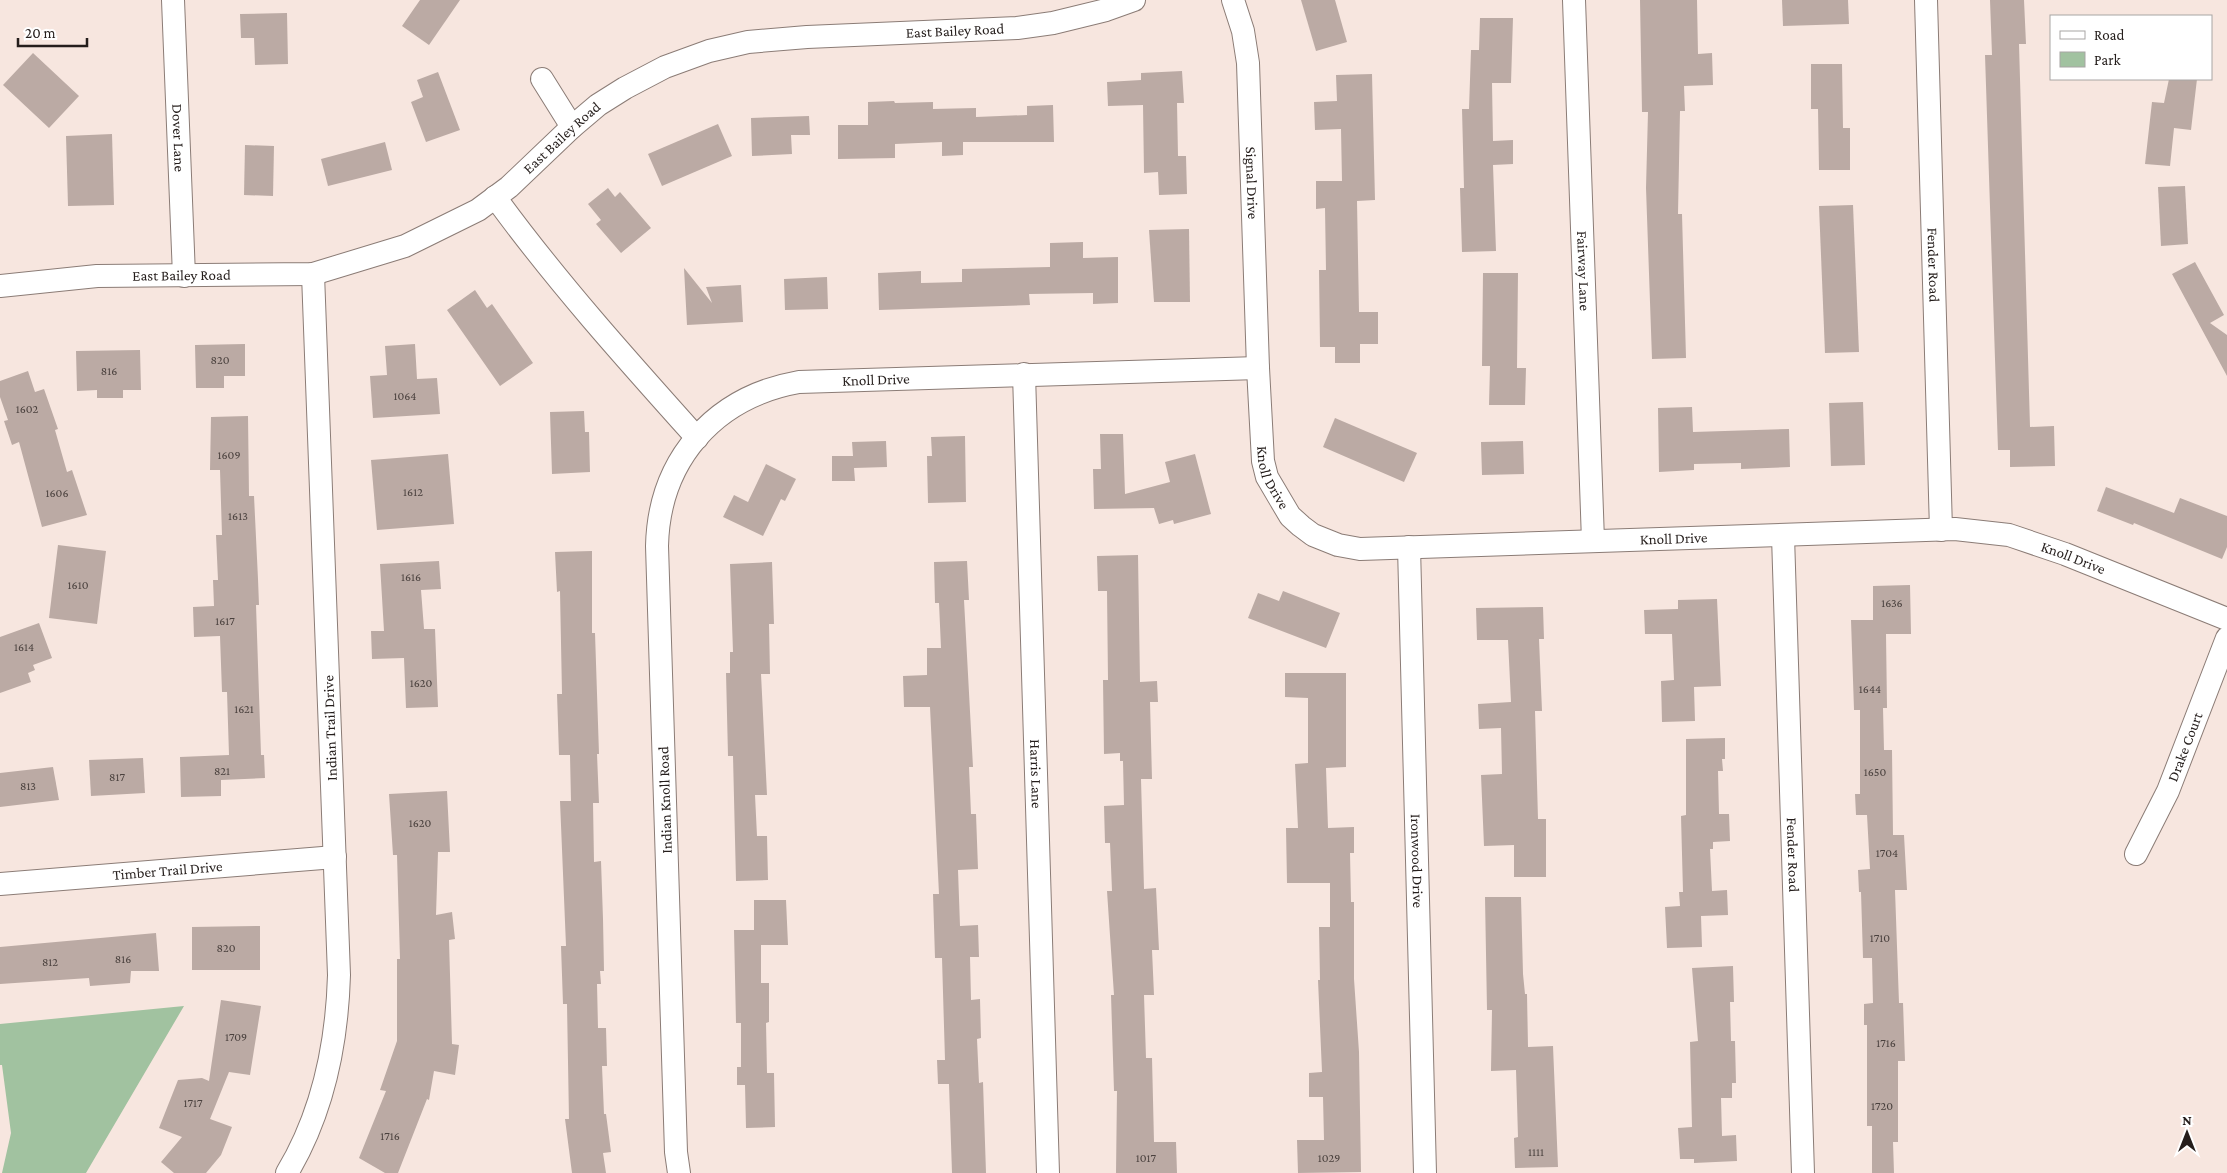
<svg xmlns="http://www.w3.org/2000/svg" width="2227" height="1173" viewBox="0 0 2227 1173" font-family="'Crimson Pro',serif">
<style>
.green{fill:#a1c2a0}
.building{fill:#bbaaa4}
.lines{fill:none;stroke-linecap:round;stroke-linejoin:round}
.minor-casing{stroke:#8b7c76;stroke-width:24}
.minor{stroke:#fff;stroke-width:22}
.labels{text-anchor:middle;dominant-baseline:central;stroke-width:4;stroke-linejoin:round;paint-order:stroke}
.number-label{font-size:12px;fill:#4a413e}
.street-label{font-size:15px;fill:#251e1c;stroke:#fff}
</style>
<rect width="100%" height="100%" fill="#f7e6df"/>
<polygon class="green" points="184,1006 86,1173 2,1173 11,1133 2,1065 0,1065 0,1024"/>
<g class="building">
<polygon points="420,0 460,0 429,45 402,26"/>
<polygon points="1301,0 1335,0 1347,42 1316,51"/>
<polygon points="1640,0 1697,0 1698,54 1712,53 1713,85 1684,86 1685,111 1680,111 1678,214 1682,214 1686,358 1652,359 1646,188 1648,112 1642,112"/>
<polygon points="1782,0 1848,0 1849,24 1783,26"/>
<polygon points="1990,0 2024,0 2026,44 2019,44 2030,427 2054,426 2055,466 2010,467 2010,450 1998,450 1985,55 1992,55"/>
<polygon points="287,13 288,64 255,65 254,38 241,38 240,14"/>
<polygon points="1480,18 1513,18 1511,83 1492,83 1493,141 1513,140 1513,164 1493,165 1496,251 1462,252 1460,188 1464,188 1462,109 1469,109 1471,50 1479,50"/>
<polygon points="33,53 79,96 49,128 3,85"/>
<polygon points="1811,64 1842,64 1843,128 1850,128 1850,170 1819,170 1818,109 1811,109"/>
<polygon points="1182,71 1184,103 1177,103 1178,156 1186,156 1187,194 1159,195 1158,172 1144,173 1143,105 1108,106 1107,82 1141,80 1141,73"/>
<polygon points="438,72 460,130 426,142 411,102 423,97 417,80"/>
<polygon points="1372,74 1375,200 1357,201 1359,312 1378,312 1378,344 1360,344 1360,363 1335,363 1335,347 1320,347 1319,270 1326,270 1325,208 1316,209 1316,181 1342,181 1341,129 1315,130 1314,102 1337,101 1336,75"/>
<polygon points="2169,79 2197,79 2191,130 2174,128 2170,166 2145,164 2152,102 2164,103"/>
<polygon points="894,101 895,103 933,102 933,109 976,108 976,117 1027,115 1027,106 1053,105 1054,142 963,142 963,155 942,156 942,142 895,144 895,158 838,159 838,125 868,125 868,102"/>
<polygon points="809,116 810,135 791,135 792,154 752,156 751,118"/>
<polygon points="718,124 732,156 662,186 648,154"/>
<polygon points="112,134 114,205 68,206 66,136"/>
<polygon points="385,142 392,170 328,186 321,159"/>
<polygon points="245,145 274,146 273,196 244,195"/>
<polygon points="2185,186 2188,244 2161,246 2158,187"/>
<polygon points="608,188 615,197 620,192 651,228 621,253 596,224 601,220 588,204"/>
<polygon points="1853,205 1859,352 1825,353 1819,206"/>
<polygon points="1189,229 1190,302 1154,302 1149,230"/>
<polygon points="1083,242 1083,258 1118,257 1118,303 1093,304 1093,293 1029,294 1030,305 879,310 878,273 921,271 921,283 962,282 962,269 1050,267 1050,243"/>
<polygon points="2195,262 2224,315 2210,323 2227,335 2227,376 2172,274"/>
<polygon points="684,268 712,303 706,287 741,285 743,322 687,325"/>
<polygon points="1483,273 1518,273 1517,368 1526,368 1525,405 1489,405 1490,366 1482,366"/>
<polygon points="827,277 828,309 785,310 784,279"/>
<polygon points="475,290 487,308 492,304 533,363 500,386 447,310"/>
<polygon points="245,344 245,376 224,376 224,388 196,388 195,345"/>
<polygon points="415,344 417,379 437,378 440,414 373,418 370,376 387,375 385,346"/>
<polygon points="140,350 141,390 123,390 123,398 97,398 97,390 77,391 76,351"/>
<polygon points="28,371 35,392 44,389 58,429 55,430 67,472 72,470 87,515 42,527 19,442 12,445 4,421 8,420 0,397 0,381"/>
<polygon points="1863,402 1865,465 1831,466 1829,403"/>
<polygon points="1692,407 1693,432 1789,429 1790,467 1741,469 1741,463 1694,464 1694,470 1659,472 1658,408"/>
<polygon points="584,411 585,432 589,432 590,472 552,474 550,412"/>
<polygon points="248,416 249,496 254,496 258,579 259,605 256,605 261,755 264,755 265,778 221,780 221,796 181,797 180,757 229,755 227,692 222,692 220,636 194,637 193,607 214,606 213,580 218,580 216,535 222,535 220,470 210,470 211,417"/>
<polygon points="1335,418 1417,453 1404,482 1323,447"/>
<polygon points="1100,434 1123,434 1125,494 1170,482 1165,462 1195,454 1211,514 1174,524 1173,520 1159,524 1154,508 1094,509 1093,469 1101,469"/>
<polygon points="965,436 966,502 928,503 927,456 932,456 931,437"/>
<polygon points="886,441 887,467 854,468 855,481 832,481 832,456 853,456 852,442"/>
<polygon points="1523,441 1524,474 1482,475 1481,442"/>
<polygon points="448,454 454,524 377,530 371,460"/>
<polygon points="766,464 796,479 785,501 781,499 763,536 723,517 734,495 748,502"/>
<polygon points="2106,487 2174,513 2180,498 2227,516 2227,547 2222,559 2134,523 2133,525 2097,511"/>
<polygon points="58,545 106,551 97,624 49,618"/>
<polygon points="592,551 592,633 595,633 599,754 597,754 599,803 593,803 594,862 601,861 603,919 604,971 600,971 601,984 597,984 598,1028 606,1028 607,1066 602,1066 604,1114 606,1114 611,1152 603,1153 606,1173 572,1173 565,1119 569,1119 567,1004 563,1004 561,946 566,946 560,801 571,801 570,755 559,755 557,694 562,694 560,591 557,592 555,552"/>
<polygon points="1138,555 1140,682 1157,681 1158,702 1150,702 1152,779 1141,779 1144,889 1156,888 1159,950 1152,950 1154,995 1144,995 1146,1058 1152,1058 1154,1142 1176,1142 1177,1173 1116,1173 1117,1091 1114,1091 1111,995 1114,995 1107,891 1112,891 1110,843 1105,843 1104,806 1124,805 1123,761 1120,761 1120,753 1104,754 1103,680 1108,680 1107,591 1098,591 1097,556"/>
<polygon points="439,561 441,589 421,590 424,629 435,629 438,707 406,708 404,658 372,659 371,631 384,631 380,564"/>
<polygon points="967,561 969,600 964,600 973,767 969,767 971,814 976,814 978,869 958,870 960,926 978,925 979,957 970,957 971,1000 980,999 981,1038 977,1039 979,1083 983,1082 986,1173 952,1173 949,1084 938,1084 937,1060 945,1060 942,958 935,958 933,894 939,894 930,707 904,707 903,676 927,675 927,648 941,648 939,603 935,603 934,562"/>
<polygon points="772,562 774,624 769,624 770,674 761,674 767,795 755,795 757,836 767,836 768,880 736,881 733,756 728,756 726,673 730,673 730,652 733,652 730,564"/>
<polygon points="1910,585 1911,634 1886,634 1887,708 1883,708 1884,750 1892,750 1893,835 1904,835 1907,890 1895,890 1899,1003 1903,1003 1905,1061 1898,1061 1898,1142 1893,1142 1894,1173 1872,1173 1872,1126 1867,1126 1867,1025 1864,1025 1864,1004 1873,1003 1872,958 1863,958 1861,892 1859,892 1858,870 1870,869 1867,815 1856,815 1855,794 1860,794 1860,710 1854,710 1851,620 1873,620 1873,586"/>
<polygon points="1283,591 1340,613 1326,648 1248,618 1258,593 1279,601"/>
<polygon points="1717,599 1721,686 1694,687 1695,721 1662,722 1661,681 1674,680 1672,634 1645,634 1644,610 1678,609 1678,600"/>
<polygon points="1543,607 1544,639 1539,639 1542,711 1535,711 1538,819 1546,819 1546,877 1514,877 1514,845 1484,846 1481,775 1502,774 1501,728 1479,729 1478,704 1511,702 1508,640 1477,640 1476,608"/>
<polygon points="39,623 52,658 33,665 35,670 28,673 31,682 0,693 0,637"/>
<polygon points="1285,673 1346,673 1346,767 1326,768 1328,828 1354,827 1354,853 1350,853 1351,902 1354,902 1354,979 1359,1052 1361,1172 1298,1173 1297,1140 1324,1140 1323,1097 1309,1097 1309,1073 1322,1072 1318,980 1320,980 1319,927 1330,927 1330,883 1287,883 1286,828 1298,828 1295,764 1308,763 1308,698 1285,697"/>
<polygon points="1725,738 1725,759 1722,759 1723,771 1718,771 1719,814 1729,814 1730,841 1713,842 1713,849 1710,849 1712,891 1727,890 1728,915 1701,916 1702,947 1667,948 1665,907 1680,906 1679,892 1683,892 1681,816 1686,815 1686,739"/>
<polygon points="143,758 145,793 91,796 89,760"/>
<polygon points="53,767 59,800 0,807 0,773"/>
<polygon points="447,791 450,852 438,852 436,915 452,912 455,939 449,940 452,1044 459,1045 455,1075 434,1071 429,1100 427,1099 398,1173 385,1173 359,1158 386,1091 380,1090 397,1041 397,959 400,959 397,855 393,855 389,794"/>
<polygon points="1485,897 1521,897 1523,974 1525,994 1527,994 1528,1047 1553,1046 1558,1167 1515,1168 1514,1138 1518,1137 1516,1070 1491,1071 1492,1010 1487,1010"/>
<polygon points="754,900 786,900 788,945 761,945 761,983 769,983 769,1022 766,1023 767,1073 774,1073 775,1127 746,1128 745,1085 737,1085 737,1067 741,1067 741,1023 736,1023 734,930 754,930"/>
<polygon points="260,926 260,970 192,970 192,927"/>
<polygon points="156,933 159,971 131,971 130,983 90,986 89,978 0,984 0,947"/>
<polygon points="1733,966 1734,1002 1730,1002 1731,1041 1735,1041 1736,1083 1732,1083 1732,1098 1721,1098 1722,1136 1736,1135 1737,1161 1694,1163 1694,1159 1680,1159 1678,1128 1692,1127 1690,1042 1698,1041 1692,968"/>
<polygon points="221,1000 261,1006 250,1075 229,1072 210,1119 232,1127 221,1155 206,1173 174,1173 161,1162 182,1137 159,1128 178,1080 202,1078 209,1081"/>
</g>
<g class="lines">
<g class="minor-casing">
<g id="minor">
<path id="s1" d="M173 0 184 276"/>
<path id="s2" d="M1233 0 1243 31 1248 63 1258 368 1263 461 1267 477 1290 516 1301 526 1313 535 1338 545 1360 549 1955 529 2009 535 2065 554 2227 619"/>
<path id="s3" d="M1574 0 1593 541"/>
<path id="s4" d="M1926 0 1941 530"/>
<polyline points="542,79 572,127"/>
<path d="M495 197C557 282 627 360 697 438"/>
<path id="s5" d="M0 286 97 276 313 274 405 246 478 210 509 187 572 127 598 105 625 88 665 67 709 51 748 42 807 37 1017 28 1053 23 1106 10 1134 0"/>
<path id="s6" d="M1024 374 1048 1173"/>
<path id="s7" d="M1783 536 1803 1173"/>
<path id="s8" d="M1409 547 1425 1173"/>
<path id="s9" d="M2136 854 2168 791 2227 638"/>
<path id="s10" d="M0 884 335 857"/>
<path d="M287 1173C323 1113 337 1044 339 975L313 274"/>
<path id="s11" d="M679 1173 676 1152 657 546C659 460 714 397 799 382L1258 368"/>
</g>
</g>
<use href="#minor" class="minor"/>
</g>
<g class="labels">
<g class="number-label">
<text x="220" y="360">820</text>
<text x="109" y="371">816</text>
<text x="405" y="396">1064</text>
<text x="27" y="409">1602</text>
<text x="229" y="455">1609</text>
<text x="413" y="492">1612</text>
<text x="57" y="493">1606</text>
<text x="238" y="516">1613</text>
<text x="411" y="577">1616</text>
<text x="78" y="585">1610</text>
<text x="1892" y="603">1636</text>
<text x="225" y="621">1617</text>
<text x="24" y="647">1614</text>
<text x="421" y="683">1620</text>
<text x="1870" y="689">1644</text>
<text x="244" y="709">1621</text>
<text x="222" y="771">821</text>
<text x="1875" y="772">1650</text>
<text x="117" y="777">817</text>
<text x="28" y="786">813</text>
<text x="420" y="823">1620</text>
<text x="1887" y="853">1704</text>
<text x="1880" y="938">1710</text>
<text x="226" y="948">820</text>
<text x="123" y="959">816</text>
<text x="50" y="962">812</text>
<text x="236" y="1037">1709</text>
<text x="1886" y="1043">1716</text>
<text x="193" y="1103">1717</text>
<text x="1882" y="1106">1720</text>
<text x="390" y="1136">1716</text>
<text x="1536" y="1152">1111</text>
<text x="1146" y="1158">1017</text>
<text x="1329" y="1158">1029</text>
</g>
<g class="street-label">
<text stroke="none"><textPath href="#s5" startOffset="1022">East Bailey Road</textPath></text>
<text stroke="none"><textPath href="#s1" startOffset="138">Dover Lane</textPath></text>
<text stroke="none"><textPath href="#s5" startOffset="602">East Bailey Road</textPath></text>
<text stroke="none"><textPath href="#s2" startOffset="185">Signal Drive</textPath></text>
<text stroke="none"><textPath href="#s4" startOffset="265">Fender Road</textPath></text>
<text stroke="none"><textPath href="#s3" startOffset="271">Fairway Lane</textPath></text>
<text stroke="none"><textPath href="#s5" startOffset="182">East Bailey Road</textPath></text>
<text stroke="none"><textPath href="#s11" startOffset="941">Knoll Drive</textPath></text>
<text stroke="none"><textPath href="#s2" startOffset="482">Knoll Drive</textPath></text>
<text stroke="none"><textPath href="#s2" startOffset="918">Knoll Drive</textPath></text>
<text stroke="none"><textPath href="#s2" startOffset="1322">Knoll Drive</textPath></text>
<text transform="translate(330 728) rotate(-92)">Indian Trail Drive</text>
<text stroke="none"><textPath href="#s9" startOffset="118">Drake Court</textPath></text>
<text stroke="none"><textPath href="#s6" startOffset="400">Harris Lane</textPath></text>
<text transform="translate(665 800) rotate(-92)">Indian Knoll Road</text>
<text stroke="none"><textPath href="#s7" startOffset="319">Fender Road</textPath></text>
<text stroke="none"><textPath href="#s8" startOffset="314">Ironwood Drive</textPath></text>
<text stroke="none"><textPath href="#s10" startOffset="168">Timber Trail Drive</textPath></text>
</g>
</g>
<rect x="2050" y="15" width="162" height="65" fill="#ffffff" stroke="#a8a5a4"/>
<rect x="2060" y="31" width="25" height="8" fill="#ffffff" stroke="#a8a5a4"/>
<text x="2094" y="40" font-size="15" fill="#251e1c">Road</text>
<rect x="2060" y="52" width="25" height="15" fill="#a1c2a0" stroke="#a8a5a4"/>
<text x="2094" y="65" font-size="15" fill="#251e1c">Park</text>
<g transform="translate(2187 1133)" stroke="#ffffff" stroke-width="4" paint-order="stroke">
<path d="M0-4L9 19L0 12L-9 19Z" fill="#251e1c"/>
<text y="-8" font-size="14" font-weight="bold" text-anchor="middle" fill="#251e1c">N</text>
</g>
<path d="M18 38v8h69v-8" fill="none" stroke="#251e1c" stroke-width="2.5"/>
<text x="25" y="38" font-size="15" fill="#251e1c" stroke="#ffffff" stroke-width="4" paint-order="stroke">20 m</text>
</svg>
